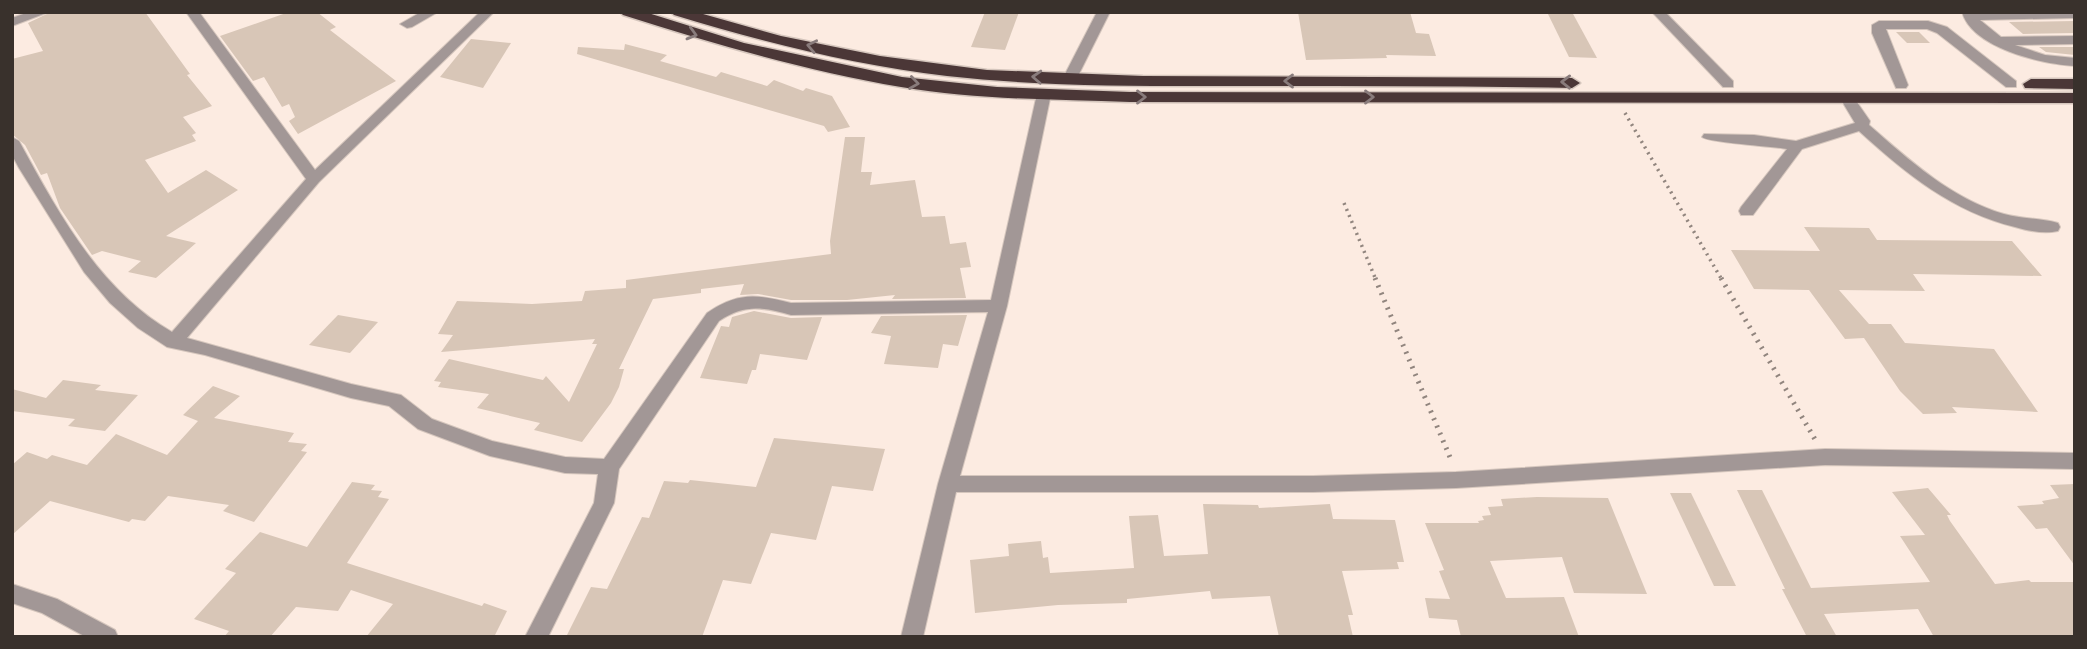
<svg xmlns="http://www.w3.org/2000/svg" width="2087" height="649" viewBox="0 0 2087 649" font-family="Helvetica,sans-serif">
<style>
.building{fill:#d8c6b7}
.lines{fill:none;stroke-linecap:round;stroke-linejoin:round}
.minor-casing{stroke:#d5c6bd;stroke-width:2}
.highway-casing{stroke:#d5c6bd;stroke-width:3}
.path-far1{stroke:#91857e;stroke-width:3.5;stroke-dasharray:2 4.5;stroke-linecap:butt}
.path{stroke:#91857e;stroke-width:5;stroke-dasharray:2 6;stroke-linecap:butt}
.minor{fill:#a29796;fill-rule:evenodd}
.highway{fill:#4b3737;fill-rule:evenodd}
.oneway{stroke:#897c7c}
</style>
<rect width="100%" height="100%" fill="#fcebe1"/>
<g class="building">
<polygon points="51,12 145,12 190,74 187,75 212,106 183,117 196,133 192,135 196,141 145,160 168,193 206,170 238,190 166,236 196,243 156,278 128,272 141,261 102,251 92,255 60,208 47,173 41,175 25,145 12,134 12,59 43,51 28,23"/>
<polygon points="289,12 317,12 336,27 330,30 396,81 298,134 289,121 295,117 289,104 282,107 264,77 253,81 220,36"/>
<polygon points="985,12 1019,12 1005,50 971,47"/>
<polygon points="1298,12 1410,12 1416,33 1429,34 1436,56 1386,55 1387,58 1306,60"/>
<polygon points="1547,12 1572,12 1597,58 1569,57"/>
<polygon points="2075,21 2075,33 2023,34 2009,22"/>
<polygon points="1896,32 1919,32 1930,43 1907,43"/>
<polygon points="471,39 511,43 483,88 440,77"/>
<polygon points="625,44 667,55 660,61 716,77 721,72 767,86 774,80 803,91 806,88 832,96 850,127 828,132 824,126 577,54 578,47 624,50"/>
<polygon points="2039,47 2075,47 2075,55 2046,52"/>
<polygon points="845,137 865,137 861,172 872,172 870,185 915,180 922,217 945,216 950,244 966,242 971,267 960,268 966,298 892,299 895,295 847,300 791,300 758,294 740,295 744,284 701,289 701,293 653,299 619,369 624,369 619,387 611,403 582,442 534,430 540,423 477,408 489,394 438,387 441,382 434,381 449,359 543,380 546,376 569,402 597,344 592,344 595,339 441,352 453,335 438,334 457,301 532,304 582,301 585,291 626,288 626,280 831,254 830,241"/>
<polygon points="1804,227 1869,228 1877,240 2012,241 2042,276 1913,274 1925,291 1839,290 1869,324 1891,324 1905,343 1994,349 2038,412 1952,407 1957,413 1923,414 1900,391 1864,338 1845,339 1809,290 1754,289 1731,250 1820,251"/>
<polygon points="754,311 791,318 822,317 807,360 760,354 756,370 752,370 747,384 700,378 721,326 729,327 732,317"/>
<polygon points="338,315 378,322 350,353 309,345"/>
<polygon points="967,315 958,346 943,344 938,368 884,364 891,336 871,333 881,316"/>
<polygon points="63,380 101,385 95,390 138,395 105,431 68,426 75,419 12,411 12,389 46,398"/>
<polygon points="213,386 240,396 214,418 294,433 288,442 307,444 301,451 307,452 254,522 223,511 229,505 168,496 145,521 132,519 129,522 50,501 12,535 12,465 27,452 47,459 52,455 87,465 116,434 167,455 198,421 183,415"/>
<polygon points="774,438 885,449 873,491 832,486 816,540 771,533 751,584 723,580 702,637 566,637 591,587 607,589 642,517 649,518 664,481 688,483 690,480 756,487"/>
<polygon points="352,482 375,485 371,490 382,491 378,497 389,499 347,563 482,606 484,603 507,611 494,637 366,637 393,604 351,590 338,611 296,607 270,637 224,637 229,631 194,619 236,573 225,569 260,532 307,547"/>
<polygon points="2075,484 2075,566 2047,528 2036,529 2017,506 2044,504 2042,501 2059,498 2050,485"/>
<polygon points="1928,488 1951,515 1947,515 1950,521 1995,584 2029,580 2031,582 2075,582 2075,637 1934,637 1918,609 1824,614 1837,637 1807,637 1782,589 1785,589 1737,490 1762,490 1811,588 1930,582 1900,536 1925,535 1892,492"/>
<polygon points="1670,493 1691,493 1736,586 1714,586"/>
<polygon points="1537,497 1608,498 1647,594 1574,593 1562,557 1490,561 1506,598 1564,597 1579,637 1461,637 1457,620 1429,618 1425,598 1450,599 1439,571 1444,570 1425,523 1479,523 1478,521 1484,520 1482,516 1491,515 1488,507 1503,506 1501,499"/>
<polygon points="1203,504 1258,505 1259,508 1330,504 1333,519 1395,520 1404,562 1397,562 1399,569 1342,571 1353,615 1348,615 1353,637 1279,637 1270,596 1212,599 1210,591 1127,599 1127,603 1058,605 975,613 970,560 1009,556 1008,544 1041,541 1043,558 1048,557 1050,573 1134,568 1129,516 1158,515 1164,556 1208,554"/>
</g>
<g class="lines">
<g class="minor-casing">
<g id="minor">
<polygon points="29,12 49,12 12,26 12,18"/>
<path d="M186,12H199L315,170L480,12H494L319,182L187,338L351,384L401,395L432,419L492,441L565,457L604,459L707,313C738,292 756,294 791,303L991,300L1037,94L1044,90L1051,94L1007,306L960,476H1313L1456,472L1825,449L2075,453V469L1825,465L1456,488L1313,492H956L923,637H901L938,484L988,312L791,315C762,307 745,304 719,321L619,469L614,503L548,637H525L594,503L598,474L565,473L490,456L418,429L389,406L351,398L205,355L167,347L138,328L110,303L84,272L19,168L12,155V137L19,141C58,212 99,290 172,332L306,179Z"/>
<polygon points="421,12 438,12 412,27 407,28 400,24"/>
<polygon points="1097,12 1110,12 1077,78 1075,81 1065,81 1063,78"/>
<polygon points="1652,12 1665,12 1733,81 1733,87 1723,87"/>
<path d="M1962,12H2075V18L1980,20L2001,37L2075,36V44L2015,45L2045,55L2075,58V66C2041,64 1972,48 1962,12Z"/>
<polygon points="1928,21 1947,27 2016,81 2016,87 2006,87 1937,33 1927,29 1886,29 1908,85 1906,88 1896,88 1872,33 1872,25 1879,21"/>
<path d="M1847,94L1852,95L1870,121L1869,125C1909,160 1952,199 2004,214C2022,219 2040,218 2058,223L2060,227L2058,231C2045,234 2028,231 2015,227C1953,212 1906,174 1859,131L1802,149L1753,215H1741L1739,211L1741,207L1787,149C1771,146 1709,143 1702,137L1704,134L1754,135L1796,141L1855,123L1840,98Z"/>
<polygon points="12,584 57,599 115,630 118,637 86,637 42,613 12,603"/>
</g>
</g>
<g class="highway-casing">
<g id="highway">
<path d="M620,12H645L744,43L902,77L997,87L1130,92L2075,93V103L1130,102C1054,99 976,100 901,87C806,71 714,44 623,15Z"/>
<path d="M671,12H696L781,36L880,56L987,70L1143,76L1572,78L1580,83L1572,88C1463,86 1353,86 1244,86C1145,86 1046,87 947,76C854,65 763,42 674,15Z"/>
<polygon points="2031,79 2075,79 2075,89 2025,88 2023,84"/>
</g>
</g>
<g class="path-far1">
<polyline points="1625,113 1722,280"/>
<polyline points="1344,203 1376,280"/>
</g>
<g class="path">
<polyline points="1375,278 1452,462"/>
<polyline points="1721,278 1816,441"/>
</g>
<use href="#minor" class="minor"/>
<use href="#highway" class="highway"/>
</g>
<defs><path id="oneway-chevron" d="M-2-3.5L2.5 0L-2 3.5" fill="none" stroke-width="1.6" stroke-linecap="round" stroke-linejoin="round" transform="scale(1.75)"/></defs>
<g class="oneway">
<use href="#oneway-chevron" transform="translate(692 34) rotate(16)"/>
<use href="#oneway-chevron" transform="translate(812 46) rotate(-168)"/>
<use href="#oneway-chevron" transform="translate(1037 77) rotate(-177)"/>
<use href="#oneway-chevron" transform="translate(1289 81) rotate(180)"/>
<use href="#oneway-chevron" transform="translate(1566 82) rotate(-179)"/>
<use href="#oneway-chevron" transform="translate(914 83) rotate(8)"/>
<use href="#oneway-chevron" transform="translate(1141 97)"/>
<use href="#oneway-chevron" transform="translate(1369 97)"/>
</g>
<rect width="2087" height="649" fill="none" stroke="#39312c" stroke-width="28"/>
</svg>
